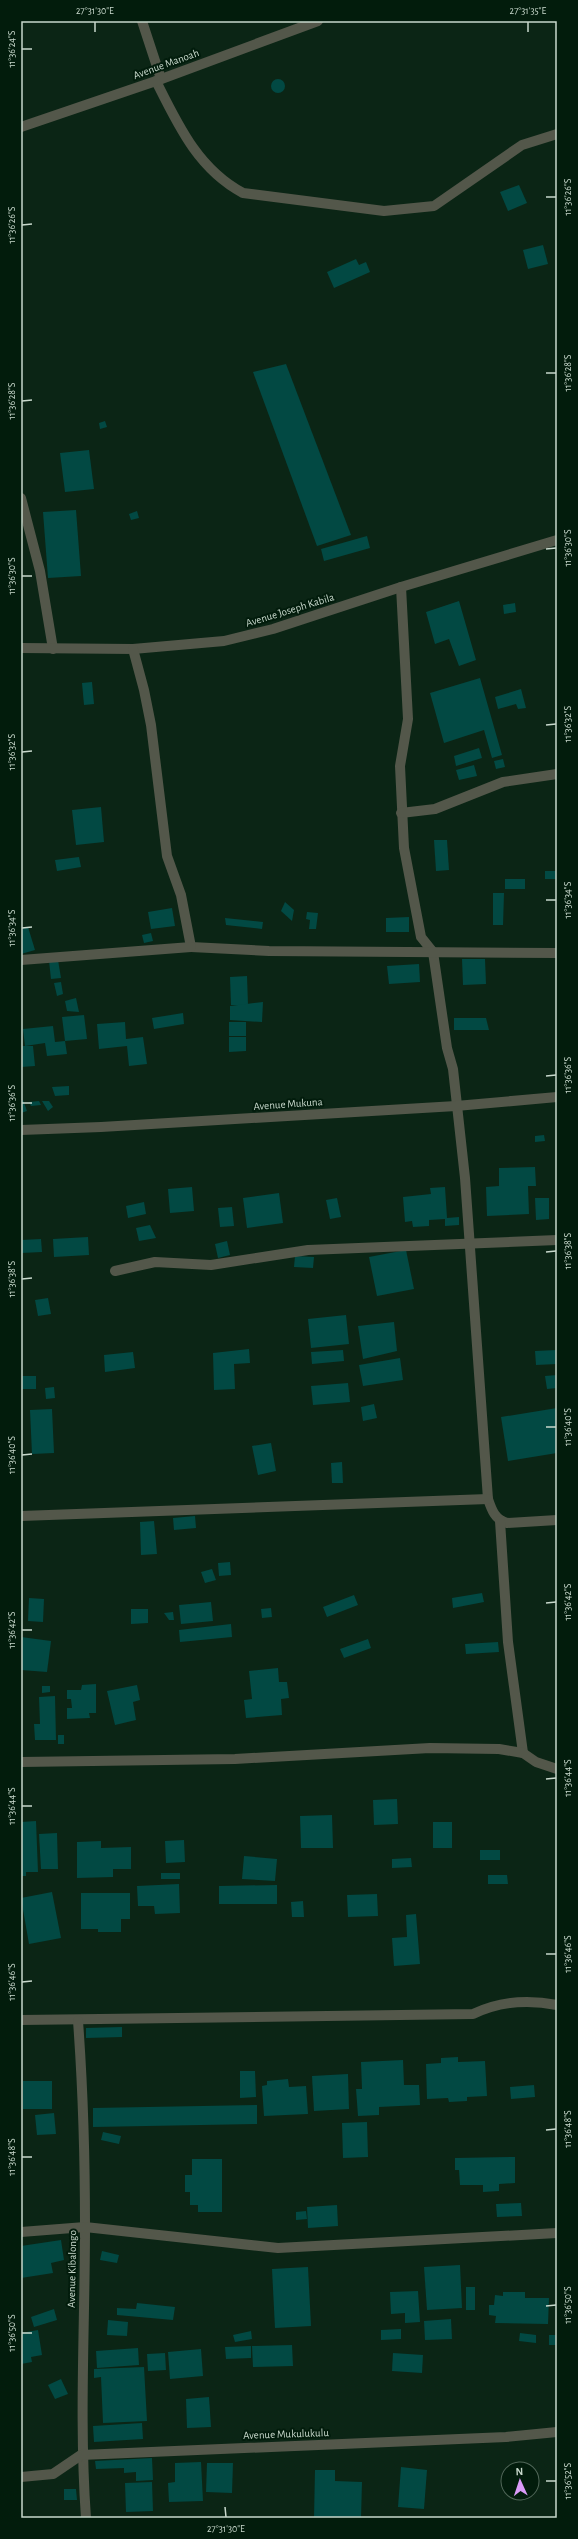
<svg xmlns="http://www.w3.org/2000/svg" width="578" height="2539" viewBox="0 0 578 2539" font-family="'Alegreya Sans',sans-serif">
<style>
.building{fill:#024943}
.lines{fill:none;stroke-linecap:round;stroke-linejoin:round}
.minor{stroke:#53574a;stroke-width:10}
.ticks{fill:none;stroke:#c8d8cc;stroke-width:1.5}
.labels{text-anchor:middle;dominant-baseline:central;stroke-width:4;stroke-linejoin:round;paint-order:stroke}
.street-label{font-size:11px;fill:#c8d8cc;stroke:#021c0c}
.neatline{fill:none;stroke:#c8d8cc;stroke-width:1.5}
.ticks-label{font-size:10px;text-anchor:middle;fill:#c8d8cc}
</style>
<rect width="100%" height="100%" fill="#0b2515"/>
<g class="building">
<circle cx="278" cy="86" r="7"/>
<polygon points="519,185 527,203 508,211 500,192"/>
<polygon points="543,245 548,264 528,269 523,250"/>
<polygon points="356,259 359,265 366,262 370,272 334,288 327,272"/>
<polygon points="286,364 351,535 317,546 253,372"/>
<polygon points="105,421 107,427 100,429 99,423"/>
<polygon points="89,450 94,489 65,492 60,453"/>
<polygon points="76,510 81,576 48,578 43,512"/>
<polygon points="137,511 139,518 131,520 129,514"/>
<polygon points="367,536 370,548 324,561 321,549"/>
<polygon points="459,601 476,660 459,666 449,639 435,644 426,612"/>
<polygon points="515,603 516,612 504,614 503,605"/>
<polygon points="480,678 502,755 492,758 484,730 444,743 430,693"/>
<polygon points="92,682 94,704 84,705 82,683"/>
<polygon points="521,689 526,708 518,709 516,704 498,709 495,697"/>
<polygon points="479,748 482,758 456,766 454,756"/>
<polygon points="503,759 505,767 496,769 494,761"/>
<polygon points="474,765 477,776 459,780 456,770"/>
<polygon points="101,807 104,842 76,845 72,810"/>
<polygon points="434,840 447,840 449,870 436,871"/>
<polygon points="79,857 81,867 57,871 55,860"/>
<rect x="545" y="871" width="12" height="8"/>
<rect x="505" y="879" width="20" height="10"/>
<polygon points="493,893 504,893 503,925 493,925"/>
<polygon points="285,902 294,910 292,921 281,911"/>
<polygon points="172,908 175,926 151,929 148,912"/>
<polygon points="307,912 318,913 316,929 309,929 310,920 306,919"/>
<polygon points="409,917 409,932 386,932 386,918"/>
<polygon points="225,918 263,922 262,929 226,925"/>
<polygon points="28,927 35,950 21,954 21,929"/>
<polygon points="151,933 153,941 144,943 142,935"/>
<polygon points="462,959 485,959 486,984 463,985"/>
<polygon points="58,960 61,978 51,979 49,961"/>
<polygon points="419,964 420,982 389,984 387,966"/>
<polygon points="247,976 248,1005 231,1005 230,977"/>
<polygon points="61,982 63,994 57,996 54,983"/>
<polygon points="76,998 79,1012 67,1011 65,1001"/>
<polygon points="263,1002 262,1022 230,1020 230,1006"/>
<polygon points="183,1013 184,1024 154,1029 152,1018"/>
<polygon points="84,1015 87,1039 65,1041 62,1017"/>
<polygon points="454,1018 486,1018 489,1030 454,1030"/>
<polygon points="125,1022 126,1039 143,1037 147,1064 129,1066 127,1046 99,1049 97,1024"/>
<rect x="229" y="1022" width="17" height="14"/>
<polygon points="53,1026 55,1042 65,1041 67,1054 47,1056 45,1043 25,1046 33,1046 35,1066 21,1067 21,1046 25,1046 23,1029"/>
<polygon points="229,1037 246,1037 246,1051 229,1052"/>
<polygon points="69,1086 69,1095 55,1096 52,1087"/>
<polygon points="23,1100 27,1111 21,1113 21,1101"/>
<polygon points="39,1101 41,1105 31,1106 29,1102"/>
<polygon points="42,1101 49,1101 53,1107 48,1111"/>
<polygon points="544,1135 545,1141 535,1142 535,1136"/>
<polygon points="535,1167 536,1186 528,1186 529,1214 487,1216 486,1187 499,1186 499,1168"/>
<polygon points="192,1187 194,1211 170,1213 168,1189"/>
<polygon points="445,1187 447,1218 459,1217 459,1225 445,1226 445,1219 429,1220 429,1226 413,1227 412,1221 405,1222 403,1197 431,1194 430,1188"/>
<polygon points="279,1193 283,1223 247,1228 243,1198"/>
<polygon points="337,1198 341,1217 330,1219 326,1200"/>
<polygon points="535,1198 549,1198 549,1219 536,1220"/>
<polygon points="144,1202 146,1214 128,1218 126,1206"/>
<polygon points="232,1207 234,1226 220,1227 218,1208"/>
<polygon points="150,1225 156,1238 139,1241 136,1228"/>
<polygon points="88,1237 89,1255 54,1257 53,1239"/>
<polygon points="41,1239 42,1252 21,1253 21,1240"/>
<polygon points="227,1241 230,1255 218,1258 215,1244"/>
<polygon points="406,1250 414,1289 377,1296 369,1257"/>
<polygon points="295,1256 314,1257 313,1268 294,1267"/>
<polygon points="48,1298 51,1314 38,1316 35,1300"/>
<polygon points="346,1315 349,1344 311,1348 308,1319"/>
<polygon points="394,1322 397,1351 363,1359 358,1326"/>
<polygon points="249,1349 250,1363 234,1364 235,1389 214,1390 213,1353"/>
<polygon points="343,1350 344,1361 312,1364 311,1352"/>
<polygon points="557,1350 557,1364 536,1365 535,1351"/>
<polygon points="133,1352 135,1368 105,1372 104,1355"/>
<polygon points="400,1358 403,1380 363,1386 359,1365"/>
<polygon points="557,1375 557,1388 547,1389 545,1376"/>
<rect x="21" y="1376" width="15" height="13"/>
<polygon points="348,1383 350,1402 313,1405 311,1386"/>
<polygon points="54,1387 55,1398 46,1399 45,1388"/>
<polygon points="374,1404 377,1418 363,1421 361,1407"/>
<polygon points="557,1408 557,1453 508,1461 501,1417"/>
<polygon points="52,1409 54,1453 32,1454 30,1410"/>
<polygon points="271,1443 276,1471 258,1475 252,1446"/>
<polygon points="342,1462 343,1483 332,1483 331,1463"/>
<polygon points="195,1516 196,1528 174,1530 173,1518"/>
<polygon points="154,1521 157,1554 141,1555 140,1522"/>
<polygon points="230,1562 231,1575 219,1576 218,1563"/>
<polygon points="212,1569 216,1580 205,1583 201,1572"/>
<polygon points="482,1593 484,1602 453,1608 452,1598"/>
<polygon points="354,1595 358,1605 327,1617 323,1607"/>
<polygon points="29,1598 44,1599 43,1622 28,1621"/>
<polygon points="211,1602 213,1621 181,1624 179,1605"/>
<polygon points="271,1608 272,1617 262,1618 261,1609"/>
<polygon points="131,1609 148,1609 148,1623 131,1624"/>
<polygon points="173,1612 174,1620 169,1620 164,1613"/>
<polygon points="231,1624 232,1637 180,1642 179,1630"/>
<polygon points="21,1637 51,1641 47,1672 21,1670"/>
<polygon points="368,1639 371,1648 344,1658 340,1649"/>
<polygon points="498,1642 499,1652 466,1654 465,1644"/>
<polygon points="278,1668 279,1682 287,1682 289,1698 281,1699 282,1715 246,1718 244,1700 252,1699 249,1671"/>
<polygon points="96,1684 96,1713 89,1713 90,1718 67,1719 67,1708 72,1708 71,1699 67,1699 67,1690 81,1690 82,1685"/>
<polygon points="137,1685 140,1700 133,1702 136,1720 115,1725 107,1691"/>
<polygon points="42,1686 50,1686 50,1692 42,1693"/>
<polygon points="55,1696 56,1740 35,1740 34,1724 40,1724 39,1697"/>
<rect x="58" y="1735" width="6" height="9"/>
<polygon points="397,1799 398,1824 374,1825 373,1800"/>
<polygon points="332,1815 333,1848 301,1848 300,1816"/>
<polygon points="36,1821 38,1872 26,1872 26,1876 21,1876 21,1822"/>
<rect x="433" y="1822" width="19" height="26"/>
<polygon points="57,1833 58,1869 41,1869 39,1834"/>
<polygon points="184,1840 185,1862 166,1863 165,1841"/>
<polygon points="101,1841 101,1848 131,1847 131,1869 113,1869 113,1877 77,1878 77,1842"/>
<rect x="480" y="1850" width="20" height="10"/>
<polygon points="244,1856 277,1859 275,1881 242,1879"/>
<polygon points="411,1858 412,1867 392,1868 392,1859"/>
<rect x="161" y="1873" width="19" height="6"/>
<polygon points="488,1875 507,1875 508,1884 488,1884"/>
<polygon points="179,1884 180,1913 155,1914 154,1906 138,1906 137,1886"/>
<polygon points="277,1885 277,1904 219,1904 219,1886"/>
<polygon points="52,1892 61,1938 29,1944 21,1898"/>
<polygon points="81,1893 130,1893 130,1919 121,1919 121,1932 98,1932 98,1929 81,1929"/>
<polygon points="377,1894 378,1916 348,1917 347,1895"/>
<polygon points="303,1901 304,1917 292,1917 291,1902"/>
<polygon points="416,1914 420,1964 394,1966 392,1938 407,1937 406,1915"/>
<polygon points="122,2027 122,2037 86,2038 86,2028"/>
<polygon points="458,2057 458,2062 485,2061 487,2096 467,2097 467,2101 449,2102 448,2098 427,2099 426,2064 441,2063 441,2058"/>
<polygon points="403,2060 404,2085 419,2085 420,2105 379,2107 379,2115 358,2116 356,2089 362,2089 361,2062"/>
<polygon points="240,2071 255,2071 256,2097 240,2098"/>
<polygon points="348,2074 349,2109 314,2111 312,2076"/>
<polygon points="288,2079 289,2087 306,2086 308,2114 264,2116 262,2086 267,2085 267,2081"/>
<rect x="23" y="2081" width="29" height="28"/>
<polygon points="534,2085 535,2097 511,2099 510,2087"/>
<polygon points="257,2105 257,2124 93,2127 93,2108"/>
<polygon points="54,2113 56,2134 37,2135 35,2115"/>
<polygon points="367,2122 368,2157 343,2158 342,2123"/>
<polygon points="103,2132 121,2136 119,2144 101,2140"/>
<polygon points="515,2157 515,2183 499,2184 499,2191 483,2192 483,2185 460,2185 459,2170 455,2170 455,2158"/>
<polygon points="192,2159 222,2159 222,2212 198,2212 198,2205 190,2205 190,2192 185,2192 185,2175 192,2175"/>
<polygon points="521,2203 522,2216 497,2217 496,2204"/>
<polygon points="337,2205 338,2226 308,2228 307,2207"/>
<polygon points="306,2211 307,2219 296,2220 296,2212"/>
<polygon points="61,2240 64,2260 51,2263 53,2273 21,2278 21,2246"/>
<polygon points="102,2251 119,2255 117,2263 100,2260"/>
<polygon points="460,2265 462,2308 427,2310 424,2267"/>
<polygon points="308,2267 311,2326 275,2328 272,2269"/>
<rect x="466" y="2287" width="9" height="23"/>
<polygon points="418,2291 420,2322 405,2323 405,2313 391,2314 390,2292"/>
<polygon points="503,2292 525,2292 525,2298 549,2298 548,2324 495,2323 496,2316 489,2315 489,2305 494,2305 495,2295 503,2296"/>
<polygon points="137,2303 175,2307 173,2320 117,2315 117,2308 136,2309"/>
<polygon points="54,2309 57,2320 34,2327 31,2317"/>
<polygon points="451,2319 452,2339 425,2340 424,2321"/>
<polygon points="108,2320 128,2322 127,2336 107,2335"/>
<polygon points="401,2329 401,2339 381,2340 381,2330"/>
<polygon points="38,2330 42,2355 31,2357 32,2362 21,2364 21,2333"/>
<polygon points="251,2331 252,2339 235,2342 233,2335"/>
<polygon points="520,2333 536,2335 536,2343 519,2341"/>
<rect x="549" y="2335" width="8" height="10"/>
<polygon points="292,2345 293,2366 253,2367 252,2346"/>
<polygon points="251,2346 251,2358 226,2359 225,2347"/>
<polygon points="138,2348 139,2365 97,2368 96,2351"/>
<polygon points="201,2349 203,2376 170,2379 168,2352"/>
<polygon points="165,2353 166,2370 148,2371 147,2354"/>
<polygon points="393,2353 423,2355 422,2373 392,2371"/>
<polygon points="144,2367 147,2421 103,2423 101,2377 94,2378 94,2369"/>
<polygon points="61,2379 68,2394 55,2399 48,2385"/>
<polygon points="209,2397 211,2427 187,2428 186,2399"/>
<polygon points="142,2423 143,2439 94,2442 93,2426"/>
<polygon points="152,2458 153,2480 136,2481 136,2472 124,2473 124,2468 96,2469 95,2461"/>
<polygon points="201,2462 203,2501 169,2502 168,2483 175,2482 175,2463"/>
<polygon points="207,2463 233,2463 232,2493 206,2492"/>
<polygon points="401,2467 427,2470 424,2509 398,2507"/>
<polygon points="315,2470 335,2470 335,2481 362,2482 361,2518 314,2518"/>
<polygon points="152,2482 153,2511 126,2512 125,2483"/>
<polygon points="64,2489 76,2489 77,2500 64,2500"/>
</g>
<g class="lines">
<g class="minor">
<polyline points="142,21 161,79"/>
<path d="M156,81C178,125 198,169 243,193L384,211L434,206L522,145L557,134"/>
<polyline points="21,127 156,81 318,21"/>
<polyline points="21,498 40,571 53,649"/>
<path d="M401,587L408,719L400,766L404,848L421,937L433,952L447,1048L453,1069L465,1178L488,1499C492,1511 495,1519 507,1523L557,1520"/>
<polyline points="21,648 133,649 224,641 273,629 401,587 557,540"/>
<polyline points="133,649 144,690 151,725 167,856 181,895 191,947 269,951 557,953"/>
<polyline points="401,813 435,809 503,782 557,774"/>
<polyline points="21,960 191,947"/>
<polyline points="21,1130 101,1127 456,1106 557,1097"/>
<polyline points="115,1271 155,1262 211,1265 308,1250 557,1240"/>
<polyline points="21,1516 488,1499"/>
<polyline points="500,1521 508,1642 523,1753"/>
<polyline points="21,1762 235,1759 430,1748 499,1749 523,1753 536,1762 557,1769"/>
<path d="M21,2020L473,2014C500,2001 527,1999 557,2005"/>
<path d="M78,2021C83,2089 85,2158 85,2227C85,2324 79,2421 86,2518"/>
<polyline points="21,2232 85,2227 278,2248 557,2233"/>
<polyline points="21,2477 53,2474 81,2455 506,2437 557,2432"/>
</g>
</g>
<path class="ticks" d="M95,22V32M528,22V32M22,49H32M546,197H556M22,225L32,224M546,373H556M22,401L32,400M546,549L556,548M22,576H32M546,725L556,724M22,752L32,751M546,900H556M22,928L32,927M546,1076L556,1075M22,1103H32M546,1252L556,1251M22,1279L32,1278M546,1427H556M22,1455L32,1454M546,1603L556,1602M22,1630H32M546,1779L556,1778M22,1806H32M546,1954H556M22,1982L32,1981M546,2130L556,2129M22,2157H32M546,2306L556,2305M22,2333H32M546,2481H556M225,2507L226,2517"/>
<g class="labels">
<g class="street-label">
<text transform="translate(166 64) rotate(-20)">Avenue Manoah</text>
<text transform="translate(290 610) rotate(-17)">Avenue Joseph Kabila</text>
<text transform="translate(288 1104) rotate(-4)">Avenue Mukuna</text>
<text transform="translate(72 2269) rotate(-89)">Avenue Kibalongo</text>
<text transform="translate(286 2434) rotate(-2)">Avenue Mukulukulu</text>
</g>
</g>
<rect width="578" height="2539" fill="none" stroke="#021c0c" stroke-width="44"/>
<g transform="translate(520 2481) rotate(357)"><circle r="19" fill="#021c0c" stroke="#516759"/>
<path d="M0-3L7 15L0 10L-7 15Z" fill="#d99af7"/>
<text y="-6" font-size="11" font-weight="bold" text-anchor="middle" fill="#c8d8cc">N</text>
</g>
<rect x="22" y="22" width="534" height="2495" class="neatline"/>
<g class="ticks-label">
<text x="95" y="14">27°31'30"E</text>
<text x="528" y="14">27°31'35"E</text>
<text transform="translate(11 49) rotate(-90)" y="4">11°36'24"S</text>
<text transform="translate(567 197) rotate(-90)" y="4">11°36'26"S</text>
<text transform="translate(11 225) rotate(-90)" y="4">11°36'26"S</text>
<text transform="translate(567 373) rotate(-90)" y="4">11°36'28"S</text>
<text transform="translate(11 401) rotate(-90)" y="4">11°36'28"S</text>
<text transform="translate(567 548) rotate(-90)" y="4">11°36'30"S</text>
<text transform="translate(11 576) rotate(-90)" y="4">11°36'30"S</text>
<text transform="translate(567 724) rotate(-90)" y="4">11°36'32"S</text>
<text transform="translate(11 752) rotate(-90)" y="4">11°36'32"S</text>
<text transform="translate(567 900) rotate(-90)" y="4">11°36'34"S</text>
<text transform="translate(11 928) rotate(-90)" y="4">11°36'34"S</text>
<text transform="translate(567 1075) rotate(-90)" y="4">11°36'36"S</text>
<text transform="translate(11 1103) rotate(-90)" y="4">11°36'36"S</text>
<text transform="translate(567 1251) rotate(-90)" y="4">11°36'38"S</text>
<text transform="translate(11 1279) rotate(-90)" y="4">11°36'38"S</text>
<text transform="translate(567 1427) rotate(-90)" y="4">11°36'40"S</text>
<text transform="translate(11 1455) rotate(-90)" y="4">11°36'40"S</text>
<text transform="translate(567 1602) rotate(-90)" y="4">11°36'42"S</text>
<text transform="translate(11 1630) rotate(-90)" y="4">11°36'42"S</text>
<text transform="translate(567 1778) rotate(-90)" y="4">11°36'44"S</text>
<text transform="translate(11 1806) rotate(-90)" y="4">11°36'44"S</text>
<text transform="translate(567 1954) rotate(-90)" y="4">11°36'46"S</text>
<text transform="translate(11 1982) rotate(-90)" y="4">11°36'46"S</text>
<text transform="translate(567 2129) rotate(-90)" y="4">11°36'48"S</text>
<text transform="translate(11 2157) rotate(-90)" y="4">11°36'48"S</text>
<text transform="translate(567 2305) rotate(-90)" y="4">11°36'50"S</text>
<text transform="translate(11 2333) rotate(-90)" y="4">11°36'50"S</text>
<text transform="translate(567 2481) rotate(-90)" y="4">11°36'52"S</text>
<text x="226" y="2532">27°31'30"E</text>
</g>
</svg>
